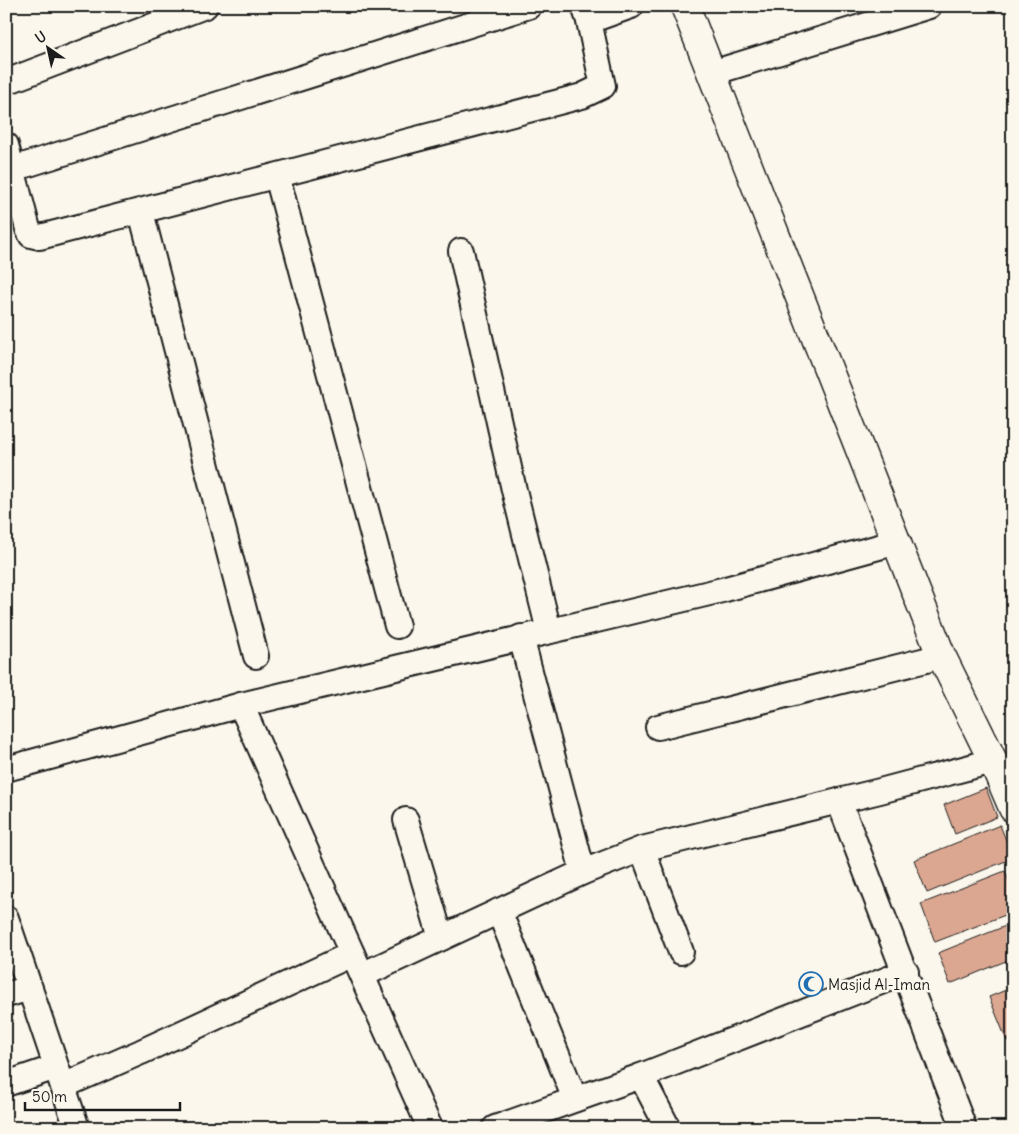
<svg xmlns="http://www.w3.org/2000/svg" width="1019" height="1134" viewBox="0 0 1019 1134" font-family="Delius,sans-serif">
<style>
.building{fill:#dca791;stroke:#1c1c1c}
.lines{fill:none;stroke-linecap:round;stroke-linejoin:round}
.street-casing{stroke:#1c1c1c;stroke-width:28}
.secondary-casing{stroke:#1c1c1c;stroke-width:31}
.street{stroke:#fbf7ec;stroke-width:24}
.secondary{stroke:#fbf7ec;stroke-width:28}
.labels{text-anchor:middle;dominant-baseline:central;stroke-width:5;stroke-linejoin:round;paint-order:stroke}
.poi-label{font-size:15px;fill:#1c1c1c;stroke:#fbf7ec;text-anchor:start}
</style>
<rect width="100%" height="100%" fill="#fbf7ec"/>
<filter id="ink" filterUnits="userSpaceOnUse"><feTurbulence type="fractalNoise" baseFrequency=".02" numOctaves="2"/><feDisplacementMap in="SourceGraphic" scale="10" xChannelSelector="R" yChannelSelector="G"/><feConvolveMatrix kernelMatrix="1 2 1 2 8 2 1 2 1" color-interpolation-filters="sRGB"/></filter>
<g filter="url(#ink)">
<g class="building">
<polygon points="986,788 997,817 955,834 944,805"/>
<polygon points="1000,825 1013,858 927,893 914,860"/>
<polygon points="1005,871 1013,891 1013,912 935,942 921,904"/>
<polygon points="1013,923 1013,958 950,984 938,953"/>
<polygon points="1013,987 1013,1038 1007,1041 989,997"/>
</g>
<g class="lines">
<g class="street-casing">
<g id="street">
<polyline points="589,21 631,6"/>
<polyline points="712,73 929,6"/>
<polyline points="6,82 205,6"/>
<polyline points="6,145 28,229 31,235 40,237 582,96 603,86 589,21 584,6"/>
<polyline points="13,169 529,6"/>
<polyline points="277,176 397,626"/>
<polyline points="141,212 256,656"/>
<polyline points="461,251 514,490 549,631"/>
<polyline points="521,637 583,872"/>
<polyline points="241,705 430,1128"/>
<polyline points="658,727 926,660 941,655"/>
<polyline points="6,769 241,705 722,590 897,542"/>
<polyline points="839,801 964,1128"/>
<polyline points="406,820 441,938"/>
<polyline points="642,849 681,952"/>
<polyline points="499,911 575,1099"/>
<polyline points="6,918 77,1128"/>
<polyline points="362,975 583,872 642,849 880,791 993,761"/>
<polyline points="6,995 30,988"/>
<polyline points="641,1076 668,1128"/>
<polyline points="6,1084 56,1067"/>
<polyline points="63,1086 141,1052 352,954"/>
<polyline points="495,1128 641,1076 906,972"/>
</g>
</g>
<g class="secondary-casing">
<polyline id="secondary" points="685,6 941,655 993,761 1013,808"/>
</g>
<use href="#street" class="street"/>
<use href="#secondary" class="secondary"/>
</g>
</g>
<defs>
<g id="mosque-ring" transform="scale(1.25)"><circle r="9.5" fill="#fbf7ec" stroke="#1f6fb2" stroke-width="1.5"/><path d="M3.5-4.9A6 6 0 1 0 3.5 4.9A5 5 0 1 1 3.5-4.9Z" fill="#1f6fb2"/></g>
</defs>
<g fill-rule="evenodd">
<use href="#mosque-ring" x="811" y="984"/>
</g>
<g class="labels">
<g class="poi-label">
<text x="828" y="984">Masjid Al-Iman</text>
</g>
</g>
<rect width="1019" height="1134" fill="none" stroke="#fbf7ec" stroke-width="25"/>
<rect x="12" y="12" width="994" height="1109" fill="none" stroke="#1c1c1c" stroke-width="2" filter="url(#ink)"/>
<g transform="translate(48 48) rotate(326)" stroke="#fbf7ec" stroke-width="4" paint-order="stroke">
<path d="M0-4L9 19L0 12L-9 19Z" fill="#1c1c1c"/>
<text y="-8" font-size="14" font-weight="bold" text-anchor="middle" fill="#1c1c1c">U</text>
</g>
<path d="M25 1102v8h155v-8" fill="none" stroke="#1c1c1c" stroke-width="2.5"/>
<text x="32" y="1102" font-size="15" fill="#1c1c1c" stroke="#fbf7ec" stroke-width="4" paint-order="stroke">50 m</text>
</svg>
